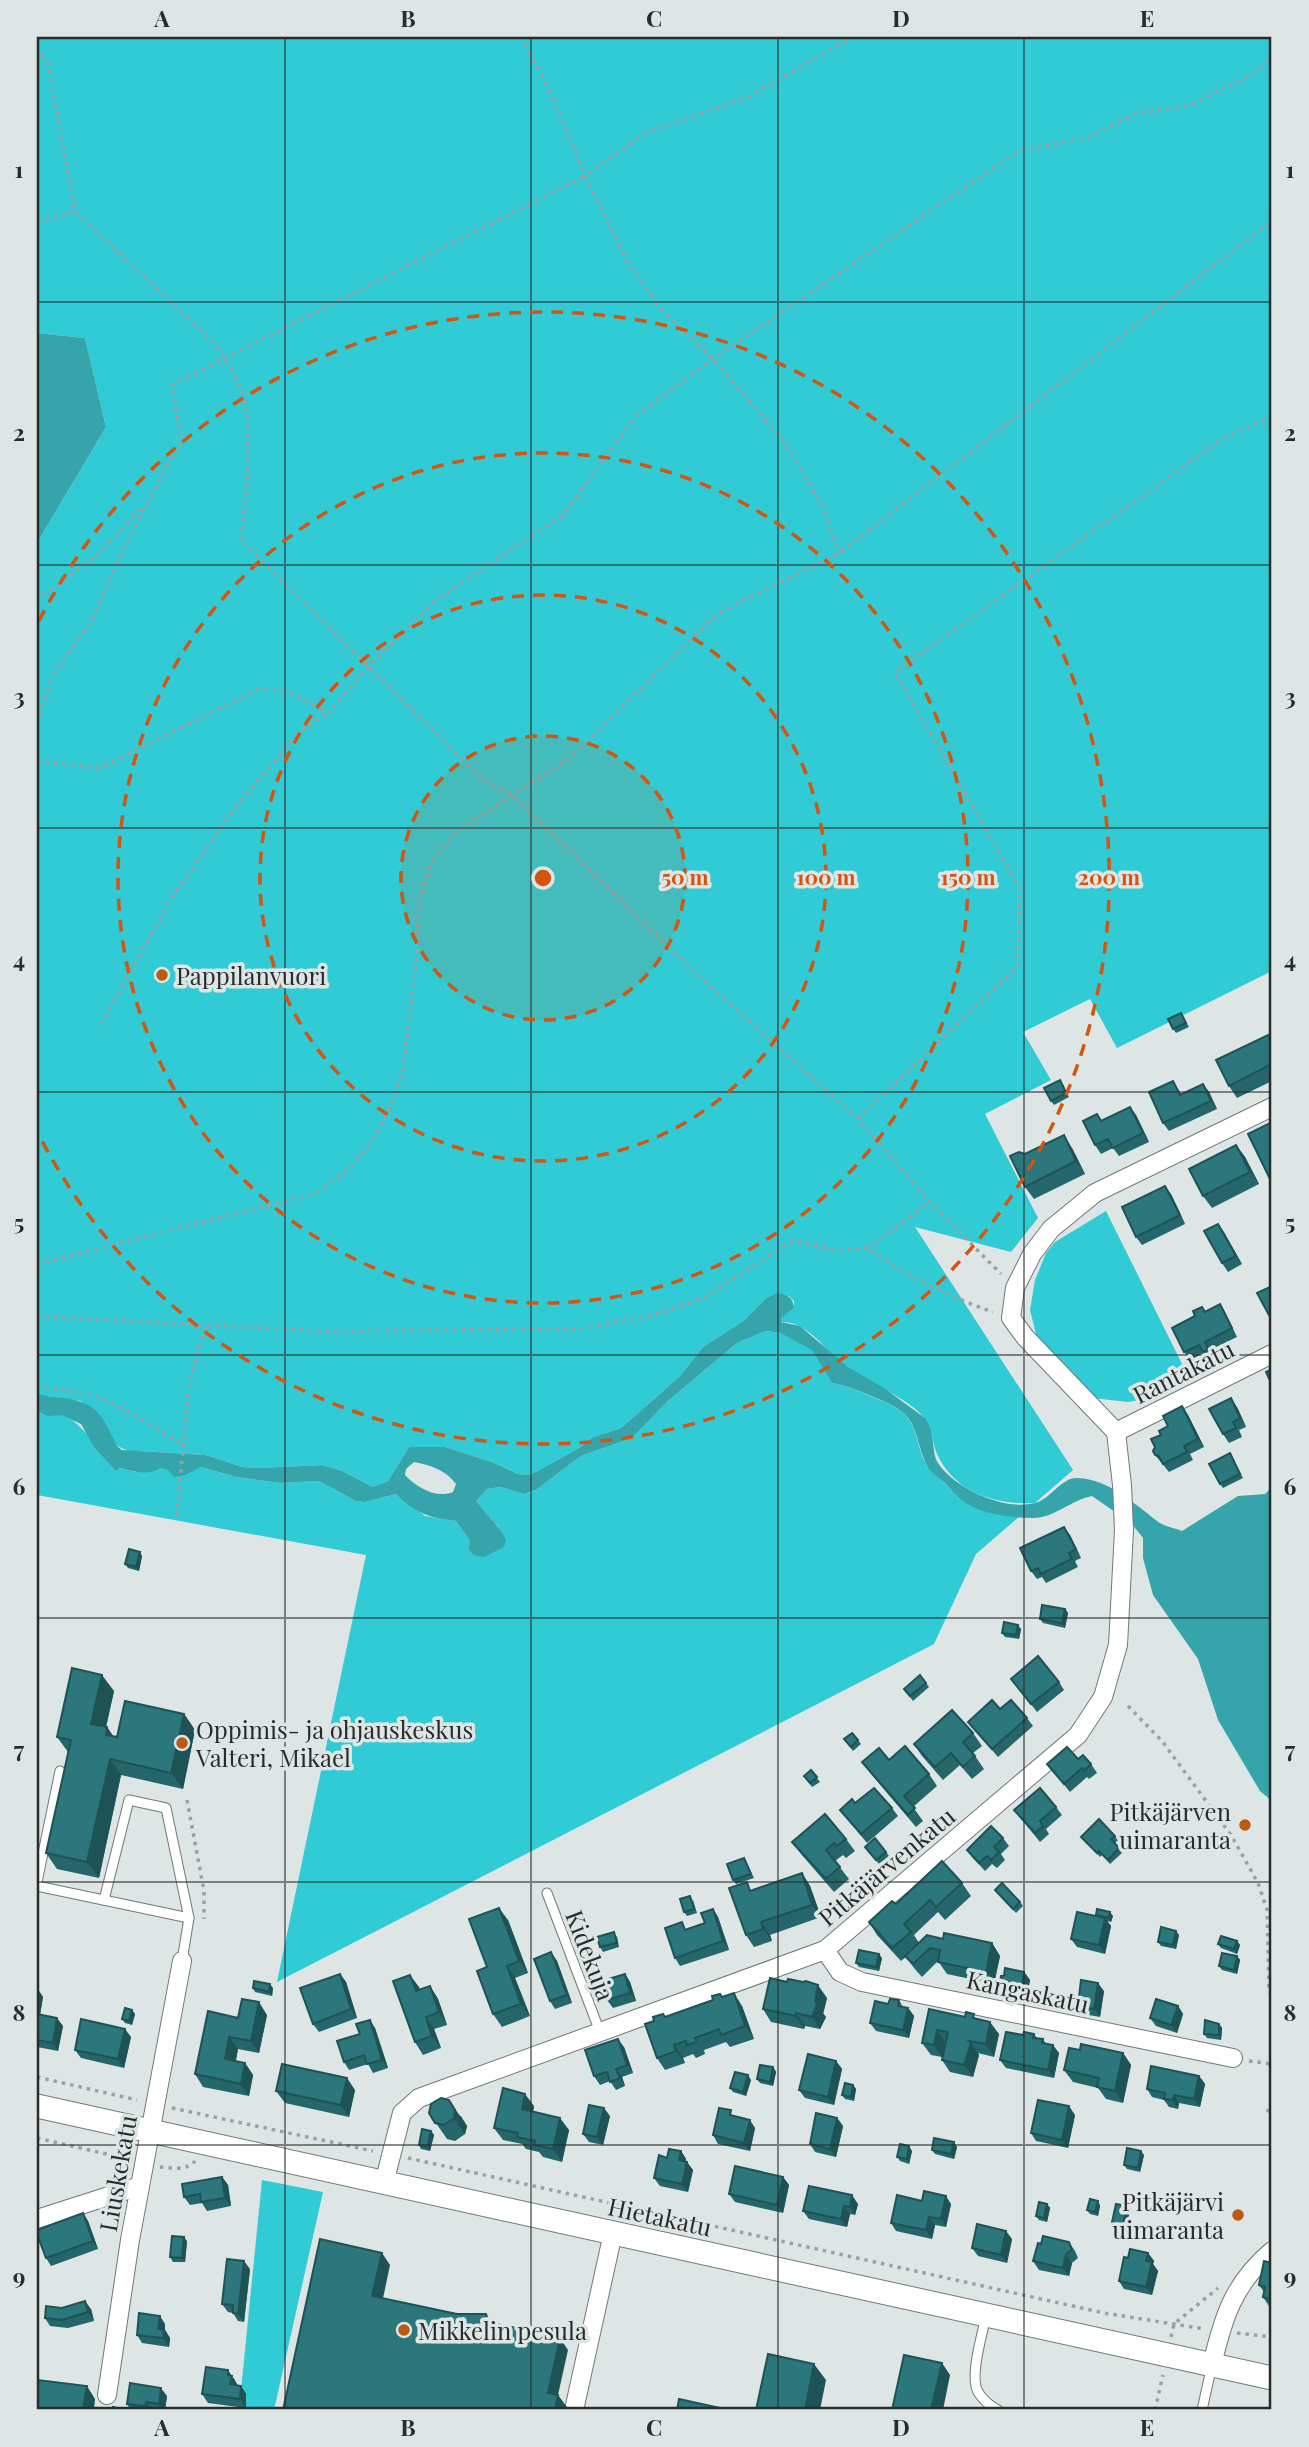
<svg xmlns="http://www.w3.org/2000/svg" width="1309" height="2447" viewBox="0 0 1309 2447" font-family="'Playfair Display',serif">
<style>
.forest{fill:#30cbd4}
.water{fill:#36a5ab;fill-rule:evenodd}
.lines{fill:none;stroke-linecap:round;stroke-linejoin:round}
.lane-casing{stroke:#707878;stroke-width:11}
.street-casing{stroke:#707878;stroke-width:20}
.secondary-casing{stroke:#707878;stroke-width:25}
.path{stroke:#9ba1a1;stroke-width:3.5;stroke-dasharray:3.5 5;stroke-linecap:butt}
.lane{stroke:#fff;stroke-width:9}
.street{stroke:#fff;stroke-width:18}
.secondary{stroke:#fff;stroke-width:23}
.wall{fill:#25666a}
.shaded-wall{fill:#1e5356}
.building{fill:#2b777b;stroke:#1e5356;stroke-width:2}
.grid{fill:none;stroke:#292c2c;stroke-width:2;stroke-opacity:0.55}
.ring{fill:none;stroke:#d5540f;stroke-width:3.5;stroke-dasharray:12 9}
.poi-dot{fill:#ba5b14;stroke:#dde5e5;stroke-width:2.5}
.labels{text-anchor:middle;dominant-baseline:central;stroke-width:7;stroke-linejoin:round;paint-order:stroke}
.poi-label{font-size:24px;fill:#292c2c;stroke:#dde5e5;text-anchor:start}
.street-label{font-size:24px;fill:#292c2c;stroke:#dde5e5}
.centre{fill:#d5540f;stroke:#dde5e5;stroke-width:3.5}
.ring-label{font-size:21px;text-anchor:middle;font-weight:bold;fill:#d5540f;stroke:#dde5e5;stroke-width:7;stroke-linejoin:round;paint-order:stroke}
.neatline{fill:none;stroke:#292c2c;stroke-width:2.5}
.grid-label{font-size:23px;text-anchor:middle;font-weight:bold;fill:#292c2c}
</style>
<rect width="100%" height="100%" fill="#dde5e5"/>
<g class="forest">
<path d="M37,37H1272V971L1117,1048L1090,999L1023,1032L1051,1080L985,1114L1038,1218L1011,1252L915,1227L1073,1470L1035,1503C995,1505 955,1493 937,1454C932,1442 933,1429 925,1419C913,1401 868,1382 850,1369C838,1361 828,1350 818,1340C807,1330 796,1321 781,1322L780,1318L794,1308V1301L789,1296L765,1299L743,1321L703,1347L679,1377L621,1428L591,1438L581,1447L530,1475L518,1474L492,1462L445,1447H409L388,1481L373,1487L342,1471L323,1465L259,1468L242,1467L206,1455L140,1451L131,1452L117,1446L81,1401L44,1396L37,1393V543L106,427L85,338L37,333Z"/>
<polygon points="1106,1211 1190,1380 1155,1397 1128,1402 1093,1398 1039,1346 1030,1310 1035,1280 1046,1253 1055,1242"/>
<path d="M766,1331L780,1333L812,1349L832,1383C844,1384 896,1405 905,1414C915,1425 918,1445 923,1458C929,1472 938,1476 948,1486C953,1490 957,1497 963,1501C978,1511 1002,1515 1020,1516L976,1554L934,1644L277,1982L366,1555L37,1495V1411C51,1417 53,1412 63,1415C80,1420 104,1456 116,1471L121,1468L135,1472L160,1468L188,1471L201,1467L236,1477L280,1483L319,1481L356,1501L365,1502L396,1494L425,1516L456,1521L470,1541L468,1549L473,1555L502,1532L476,1501L487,1489L500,1487L526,1494L536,1490L581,1456L632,1438L668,1401L737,1343Z"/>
<polygon points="262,2180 323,2192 274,2410 239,2410"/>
</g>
<g class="water">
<polygon points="37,333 85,338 106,427 37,543"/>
<path d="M778,1293C788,1295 793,1297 794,1308L781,1318V1322L800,1326L848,1367L884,1388L925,1418C936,1432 931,1452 938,1463C955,1489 1008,1513 1038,1502C1053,1496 1062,1477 1078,1478C1108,1479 1135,1504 1157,1521C1163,1526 1174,1528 1182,1531L1238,1496L1265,1494L1272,1487V1801L1260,1791L1218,1720L1198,1659L1153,1595L1143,1558V1538L1131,1523L1092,1496C1071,1500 1053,1519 1032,1518C1011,1518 982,1514 964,1502C957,1497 951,1489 945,1483C935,1475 928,1471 924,1459C918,1445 916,1425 905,1414C897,1405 845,1384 832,1383L812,1350L780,1333L766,1331L737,1343L668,1401L632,1438L581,1456L536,1490L525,1494L500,1487L487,1489L476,1501L502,1532L506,1541L504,1547L484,1557L473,1555L468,1549L470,1541L456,1521C427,1517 417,1514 396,1494L365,1502L356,1501L319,1481L280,1483L236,1477L201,1467L185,1475L174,1477L168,1470L160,1468C148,1476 135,1472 121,1468L116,1471L94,1447L81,1424L62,1415L48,1416L37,1411V1393C46,1397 54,1397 64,1398C99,1403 102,1416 117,1446L122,1450L206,1455L242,1467L259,1468L323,1465L342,1471L373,1487L388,1481L409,1447H445L492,1462L518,1474L530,1475L581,1447L591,1438L621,1428L679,1377L703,1347L743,1321L765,1299ZM414,1462C430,1465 446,1470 456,1484L453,1492C436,1499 416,1487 405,1475L406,1469Z"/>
</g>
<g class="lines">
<g class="lane-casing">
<g id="lane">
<polyline points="37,1882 60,1771"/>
<polyline points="37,1886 189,1918"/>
<polyline points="547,1893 600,2032"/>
<polyline points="104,1900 129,1800 166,1808 189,1918 182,1961"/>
<path d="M986,2315C983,2333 969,2376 978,2392C983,2400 990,2406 998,2410"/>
<polyline points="1202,2410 1212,2365"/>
</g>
</g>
<g class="street-casing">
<g id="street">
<polyline points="1116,1432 1025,1337 1011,1318 1015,1288 1032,1254 1051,1229 1095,1193 1272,1107"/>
<polyline points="1116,1432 1272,1354"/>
<polyline points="825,1950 840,1972 862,1982 1233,2058"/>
<polyline points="384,2183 402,2113 419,2098 825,1950 1078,1735 1103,1697 1118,1645 1124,1530 1122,1485 1116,1432"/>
<polyline points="37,2219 140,2186"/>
<path d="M1212,2365C1223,2318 1233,2284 1272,2251"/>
<polyline points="107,2395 130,2240 182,1961"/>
<polyline points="574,2410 613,2233"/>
</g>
</g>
<g class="secondary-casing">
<polyline id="secondary" points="37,2106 1272,2378"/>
</g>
<g class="path">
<polyline points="521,37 550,91 585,176 629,265 662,310 713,359 784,441 822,506 839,553"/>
<path d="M37,48L48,64L75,211L215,344C225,359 242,385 245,403C253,448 245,495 241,540L484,781L512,795L701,978L858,1119L930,1202L1001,1274"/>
<polyline points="37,222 75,211"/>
<polyline points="37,602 44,594 96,556 143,506"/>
<polyline points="37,723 51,678 92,620 122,552 181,440 172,385 585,176 647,132 748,97 853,37"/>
<polyline points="37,761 100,768 261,688 291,693 328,713 367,668 437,599 562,516 637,415 713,359 1019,151 1088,137 1137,113 1188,106 1249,76 1272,59"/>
<polyline points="101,1024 173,896 238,804 300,732 328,713"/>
<polyline points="858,1119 1018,966 1020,888 895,672 1225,437 1272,417"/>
<polyline points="868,1248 930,1202"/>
<polyline points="37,1264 317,1193 348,1169 370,1144 388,1113 403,1070 417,953 419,899 433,860 456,832 570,758 717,614 839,553 1272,221"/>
<path d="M37,1316L317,1331L580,1329L661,1313L707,1296L794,1240L837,1251L868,1248C905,1276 950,1297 993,1312"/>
<path d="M37,1384C54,1392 73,1389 91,1395C124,1406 154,1428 184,1445"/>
<polyline points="177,1515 189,1384 206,1324"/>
<polyline points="1128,1706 1162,1741 1231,1835 1258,1883 1267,1910 1269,1987 1272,2003"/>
<polyline points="187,1800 204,1891 204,1919"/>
<polyline points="1249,2061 1272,2064"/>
<polyline points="37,2077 137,2100"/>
<polyline points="172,2108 373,2151"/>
<polyline points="1267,2112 1272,2106"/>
<polyline points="37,2138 128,2159"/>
<polyline points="408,2158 1104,2313 1205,2329"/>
<path d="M160,2167C171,2168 187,2171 195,2161"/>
<polyline points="1237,2333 1272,2337"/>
<polyline points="1171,2337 1174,2324 1218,2288"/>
<polyline points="1155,2410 1163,2375"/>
</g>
<use href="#lane" class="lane"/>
<use href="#street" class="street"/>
<use href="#secondary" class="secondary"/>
</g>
<g class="wall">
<polygon points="1181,1013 1189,1027 1176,1033 1173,1029"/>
<polygon points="1268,1035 1272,1041 1272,1081 1237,1098 1229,1086"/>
<polygon points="1173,1081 1181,1094 1203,1084 1209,1092 1217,1109 1169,1131 1163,1123"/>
<polygon points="1063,1084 1069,1097 1054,1105 1051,1101"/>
<polygon points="1130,1107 1136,1115 1149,1142 1119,1156 1113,1148 1101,1154 1095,1145 1097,1114 1102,1121"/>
<polygon points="1236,1145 1245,1157 1259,1184 1212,1208 1203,1196"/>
<polygon points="1072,1148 1085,1174 1034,1199 1025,1187 1025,1154"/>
<polygon points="1171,1194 1185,1224 1142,1245 1136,1237"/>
<polygon points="1218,1224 1242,1264 1228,1272 1222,1263"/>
<polygon points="1220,1304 1225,1312 1237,1337 1210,1350 1213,1357 1208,1360 1204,1353 1190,1360 1184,1352 1195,1316 1202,1307 1205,1311"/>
<polygon points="1182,1406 1188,1415 1204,1447 1190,1454 1193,1460 1169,1472 1155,1455 1161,1435 1168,1426"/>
<polygon points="1237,1407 1246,1427 1239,1430 1242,1437 1229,1443 1223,1434"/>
<polygon points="1230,1453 1243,1478 1223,1488 1220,1484"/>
<polygon points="1070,1535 1081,1558 1075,1561 1078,1567 1046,1583 1042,1577 1037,1579 1031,1571"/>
<polygon points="142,1556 139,1571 128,1568 125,1564"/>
<polygon points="1065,1609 1068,1613 1065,1628 1043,1623 1040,1619"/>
<polygon points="1021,1629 1019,1639 1005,1637 1002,1633"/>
<polygon points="1011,1679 1059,1682 1064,1690 1037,1712"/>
<polygon points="926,1683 929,1687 913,1701 904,1689"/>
<polygon points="114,1691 106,1727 107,1727 113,1736 117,1737 184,1714 195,1730 183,1789 121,1775 99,1878 57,1869 46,1853 68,1752 57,1737"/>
<polygon points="1000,1709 1027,1718 1033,1726 998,1757 968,1722"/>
<polygon points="973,1733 982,1746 973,1753 984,1769 972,1779 960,1765 943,1780 922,1756 914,1744"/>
<polygon points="844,1739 858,1740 861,1744 853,1751"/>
<polygon points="1078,1759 1091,1764 1097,1773 1089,1779 1087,1777 1070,1792 1047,1764"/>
<polygon points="889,1760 929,1774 937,1786 913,1807 923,1821 916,1827 871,1774 862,1762"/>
<polygon points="811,1770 820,1782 812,1787 804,1776"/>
<polygon points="855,1803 892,1808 898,1816 867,1843 840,1810"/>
<polygon points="1056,1807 1062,1815 1046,1829 1049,1834 1040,1842 1014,1810"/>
<polygon points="1115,1836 1118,1840 1115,1843 1122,1853 1110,1864 1102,1855 1100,1857 1081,1837"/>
<polygon points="1003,1838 1009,1846 1001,1854 1005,1860 997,1868 992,1864 985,1871 973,1858 967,1850"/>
<polygon points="846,1839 855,1851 846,1858 843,1855 835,1861 849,1879 834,1892 801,1854 792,1842"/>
<polygon points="868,1851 886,1852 889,1856 879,1864"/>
<polygon points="744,1858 754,1878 736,1884 733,1880"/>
<polygon points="802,1873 810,1886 821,1917 770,1935 772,1941 754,1947 746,1935 753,1890"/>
<polygon points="962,1883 971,1896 945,1920 938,1912 914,1935 919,1943 943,1939 992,1943 1000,1956 994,1984 947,1974 938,1961 922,1977 914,1968 906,1957 901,1961 877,1935 869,1922 896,1904"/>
<polygon points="995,1890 1020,1902 1023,1906 1016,1913"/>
<polygon points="693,1900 697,1913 687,1916 684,1912"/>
<polygon points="713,1909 718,1917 729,1950 680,1966 675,1958 688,1929 705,1923"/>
<polygon points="1096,1915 1113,1916 1111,1922 1107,1921 1111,1926 1105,1954 1077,1947 1071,1939 1097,1916"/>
<polygon points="508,1920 528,1973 515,1978 530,2016 502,2027 493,2014 487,1967"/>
<polygon points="1179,1935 1176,1949 1161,1946 1158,1942"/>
<polygon points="617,1936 619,1947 603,1952 600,1947"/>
<polygon points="1237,1941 1240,1945 1237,1954 1221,1948 1218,1944"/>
<polygon points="551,1952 557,1961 572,2003 555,2009 550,2001"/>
<polygon points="1237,1956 1240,1960 1237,1974 1222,1970 1219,1966"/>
<polygon points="882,1958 879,1971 859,1967 856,1963"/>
<polygon points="1024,1972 1030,1980 1026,2001 1005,1997 999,1988 1004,1976"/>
<polygon points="340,1974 346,1982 357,2018 319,2032 313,2024"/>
<polygon points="625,1974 630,1982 636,2001 613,2008 607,2000"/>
<polygon points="410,1975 420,1990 430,1986 438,1999 447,2025 434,2029 441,2048 423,2055 415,2042"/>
<polygon points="37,1988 43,1997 40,2014 63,2026 58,2051 37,2047"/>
<polygon points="253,1988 273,1988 272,1996 255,1992"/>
<polygon points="1104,1991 1100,2017 1083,2014 1078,2006"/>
<polygon points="720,1994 722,1997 742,2006 754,2039 730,2047 726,2042 704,2050 705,2054 696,2058 693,2054 683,2058 685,2063 665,2070 657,2058 654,2021 713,2000"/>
<polygon points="827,1998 823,2014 826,2017 820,2029 805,2026 804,2029 771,2022 763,2009"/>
<polygon points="899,2000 903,2007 908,2008 914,2016 909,2038 876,2031 870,2023 888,2004"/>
<polygon points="1178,2006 1183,2014 1177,2033 1156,2026 1150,2018"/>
<polygon points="929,2009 978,2019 999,2034 994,2057 978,2053 979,2055 973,2077 950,2072 942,2060 942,2057 931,2055 922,2043"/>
<polygon points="132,2010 135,2014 132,2025 125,2023 122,2019"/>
<polygon points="267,2015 259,2053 238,2049 236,2061 245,2063 253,2075 249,2096 203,2087 195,2074 238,2018"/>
<polygon points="1219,2024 1222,2028 1221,2040 1207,2038 1204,2034"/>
<polygon points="375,2028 388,2068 373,2073 368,2064 349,2070 344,2062 360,2034"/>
<polygon points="1034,2034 1037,2038 1043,2039 1046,2044 1059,2053 1054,2078 1006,2068 1000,2060 1023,2035"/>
<polygon points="131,2037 124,2068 81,2058 75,2050"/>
<polygon points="624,2047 633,2073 622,2077 625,2086 616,2090 610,2081 600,2085 594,2076"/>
<polygon points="1080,2050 1123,2053 1131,2065 1123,2103 1106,2099 1098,2088 1073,2082 1064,2070"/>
<polygon points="836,2061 842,2069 834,2105 805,2098 799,2090"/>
<polygon points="773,2067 776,2072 773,2086 760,2083 757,2079"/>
<polygon points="1199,2076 1205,2084 1200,2107 1179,2103 1178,2109 1169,2107 1164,2100 1152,2097 1147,2089"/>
<polygon points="751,2080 746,2096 733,2092 730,2088"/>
<polygon points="853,2085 856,2089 854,2101 845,2099 842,2095"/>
<polygon points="355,2090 349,2117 285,2103 276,2091"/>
<polygon points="534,2106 533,2112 569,2130 562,2162 543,2157 539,2152 526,2149 522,2144 503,2140 494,2128"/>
<polygon points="429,2113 461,2116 467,2126 465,2134 455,2141 447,2139"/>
<polygon points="1075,2115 1068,2148 1036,2141 1031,2133"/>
<polygon points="610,2116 603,2145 589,2142 583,2134"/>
<polygon points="735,2117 755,2128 750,2151 718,2144 713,2135"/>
<polygon points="837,2118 843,2126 836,2157 815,2152 810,2144"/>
<polygon points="431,2131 434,2135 430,2151 421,2149 419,2145"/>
<polygon points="957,2147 954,2159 935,2154 932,2150"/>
<polygon points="681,2151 686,2159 686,2162 693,2170 688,2192 660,2186 654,2178 667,2158"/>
<polygon points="912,2151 909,2164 900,2161 897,2157"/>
<polygon points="1144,2155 1140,2172 1127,2169 1124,2165"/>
<polygon points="222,2177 228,2185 231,2206 207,2211 202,2203 190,2205 184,2197"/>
<polygon points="783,2177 789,2185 783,2213 735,2202 729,2194"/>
<polygon points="922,2201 951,2204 946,2227 935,2225 932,2239 896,2231 891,2223"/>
<polygon points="1098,2201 1100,2206 1098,2216 1090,2214 1087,2210"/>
<polygon points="858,2204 855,2215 850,2214 847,2227 809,2219 803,2211"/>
<polygon points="1047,2204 1050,2208 1047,2222 1039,2220 1036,2216"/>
<polygon points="1130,2210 1125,2233 1114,2231 1111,2227"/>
<polygon points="83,2213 88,2221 98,2249 51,2266 46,2258"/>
<polygon points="1012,2239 1007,2263 978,2256 972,2248"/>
<polygon points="187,2241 185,2262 173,2262 170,2257"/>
<polygon points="1069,2242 1075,2251 1078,2258 1072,2263 1069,2276 1039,2270 1033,2261 1041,2244"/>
<polygon points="1148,2253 1154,2261 1153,2264 1158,2271 1152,2295 1124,2289 1119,2281 1128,2258"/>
<polygon points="1272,2263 1272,2306 1269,2306 1263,2297 1264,2292 1259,2285"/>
<polygon points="250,2269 244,2322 238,2321 233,2313 228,2312 222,2304"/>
<polygon points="91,2309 94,2321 68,2328 50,2326 45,2318"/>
<polygon points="165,2324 165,2330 170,2338 169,2347 142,2343 137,2335"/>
<polygon points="234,2378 237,2385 241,2386 246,2394 246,2408 208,2403 202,2394"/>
<polygon points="167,2396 165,2410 131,2410 127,2404"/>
</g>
<g class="shaded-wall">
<polygon points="1203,1084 1209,1092 1217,1109 1211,1101"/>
<polygon points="1130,1107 1136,1115 1149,1142 1143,1133"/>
<polygon points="1064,1135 1072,1148 1085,1174 1076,1161"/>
<polygon points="1236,1145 1245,1157 1259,1184 1250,1172"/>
<polygon points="1165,1186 1171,1194 1185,1224 1180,1215"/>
<polygon points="1218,1224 1224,1232 1242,1264 1236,1256"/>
<polygon points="1205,1342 1210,1350 1213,1357 1208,1349"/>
<polygon points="1231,1398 1237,1407 1246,1427 1240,1418"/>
<polygon points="1182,1406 1188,1415 1204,1447 1198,1439"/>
<polygon points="1064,1527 1070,1535 1081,1558 1076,1549"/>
<polygon points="140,1552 142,1556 139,1571 136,1567"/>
<polygon points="1065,1609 1068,1613 1065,1628 1062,1623"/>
<polygon points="1018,1625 1021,1629 1019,1639 1016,1635"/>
<polygon points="102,1675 114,1691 103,1740 91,1724"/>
<polygon points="184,1714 195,1730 183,1789 171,1773"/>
<polygon points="107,1727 118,1743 106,1735"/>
<polygon points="110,1759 121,1775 99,1878 87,1862"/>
<polygon points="802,1873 810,1886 821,1917 812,1905"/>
<polygon points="499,1908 508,1920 528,1973 519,1961"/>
<polygon points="713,1909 718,1917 729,1950 723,1941"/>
<polygon points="1110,1912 1113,1916 1111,1922 1108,1918"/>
<polygon points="1105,1918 1111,1926 1105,1954 1099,1945"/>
<polygon points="761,1922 770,1935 772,1941 763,1929"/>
<polygon points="1176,1931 1179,1935 1176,1949 1173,1945"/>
<polygon points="1237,1941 1240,1945 1237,1954 1234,1949"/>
<polygon points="992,1943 1000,1956 994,1984 986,1972"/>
<polygon points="551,1952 557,1961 572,2003 567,1995"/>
<polygon points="879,1954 882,1958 879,1971 876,1967"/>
<polygon points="1237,1956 1240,1960 1237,1974 1234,1970"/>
<polygon points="507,1966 515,1978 530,2016 521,2004"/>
<polygon points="1024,1972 1030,1980 1026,2001 1021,1992"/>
<polygon points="340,1974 346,1982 357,2018 351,2009"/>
<polygon points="625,1974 630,1982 636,2001 630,1993"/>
<polygon points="410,1975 419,1987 425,2004 416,1991"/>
<polygon points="1098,1983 1104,1991 1100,2017 1094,2009"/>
<polygon points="270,1984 273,1988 272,1996 269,1992"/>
<polygon points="818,1985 827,1998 823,2014 815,2001"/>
<polygon points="430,1986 438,1999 447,2025 439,2012"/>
<polygon points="37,1988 43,1997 39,2021 37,2018"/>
<polygon points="734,1993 742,2006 754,2039 745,2026"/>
<polygon points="259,2002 267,2015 259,2053 251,2041"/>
<polygon points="817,2005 826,2017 820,2029 812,2017"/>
<polygon points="1178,2006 1183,2014 1177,2033 1171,2025"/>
<polygon points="908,2008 914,2016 909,2038 903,2030"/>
<polygon points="132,2010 135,2014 132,2025 129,2021"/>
<polygon points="796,2013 805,2026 804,2029 796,2016"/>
<polygon points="426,2017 434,2029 441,2048 432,2036"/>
<polygon points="57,2018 63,2026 58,2051 53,2043"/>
<polygon points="370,2020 375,2028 388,2068 382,2060"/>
<polygon points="990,2022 999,2034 994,2057 986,2044"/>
<polygon points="1219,2024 1222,2028 1221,2040 1219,2035"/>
<polygon points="125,2029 131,2037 124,2068 118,2059"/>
<polygon points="937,2030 945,2042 942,2057 934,2045"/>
<polygon points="229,2037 238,2049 233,2071 225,2059"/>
<polygon points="618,2039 624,2047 633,2073 627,2065"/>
<polygon points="971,2043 979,2055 973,2077 964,2065"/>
<polygon points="674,2045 683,2058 685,2063 676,2051"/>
<polygon points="1053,2045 1059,2053 1054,2078 1048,2070"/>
<polygon points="1123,2053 1131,2065 1123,2103 1115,2091"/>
<polygon points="836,2061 842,2069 834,2105 828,2097"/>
<polygon points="245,2063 253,2075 249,2096 241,2084"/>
<polygon points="773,2067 776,2072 773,2086 770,2082"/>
<polygon points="616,2069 622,2077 625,2086 620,2078"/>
<polygon points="748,2075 751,2080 746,2096 743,2092"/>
<polygon points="1199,2076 1205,2084 1200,2107 1194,2099"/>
<polygon points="347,2078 355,2090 349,2117 341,2105"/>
<polygon points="853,2085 856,2089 854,2101 851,2097"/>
<polygon points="525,2094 534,2106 531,2122 522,2109"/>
<polygon points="1174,2095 1179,2103 1178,2109 1173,2100"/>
<polygon points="449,2100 467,2126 465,2134 454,2118"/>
<polygon points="1069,2106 1075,2115 1068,2148 1062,2140"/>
<polygon points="604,2108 610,2116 603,2145 597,2137"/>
<polygon points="560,2118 569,2130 562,2162 553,2149"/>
<polygon points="837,2118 843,2126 836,2157 830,2149"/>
<polygon points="750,2120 755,2128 750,2151 744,2143"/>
<polygon points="431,2131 434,2135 430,2151 427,2147"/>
<polygon points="954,2142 957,2147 954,2159 951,2154"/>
<polygon points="909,2146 912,2151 909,2164 907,2159"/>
<polygon points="681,2151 686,2159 685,2168 679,2160"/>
<polygon points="1141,2151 1144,2155 1140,2172 1138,2168"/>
<polygon points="687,2162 693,2170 688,2192 682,2184"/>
<polygon points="222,2177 228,2185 231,2206 225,2198"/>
<polygon points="783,2177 789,2185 783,2213 777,2205"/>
<polygon points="852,2195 858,2204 855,2215 850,2207"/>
<polygon points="946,2196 951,2204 946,2227 941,2219"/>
<polygon points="1098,2201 1100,2206 1098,2216 1095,2212"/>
<polygon points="1047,2204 1050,2208 1047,2222 1044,2218"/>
<polygon points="844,2206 850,2214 847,2227 841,2219"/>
<polygon points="1127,2206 1130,2210 1125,2233 1122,2229"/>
<polygon points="83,2213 88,2221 98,2249 93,2241"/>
<polygon points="929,2217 935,2225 932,2239 926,2230"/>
<polygon points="1006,2231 1012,2239 1007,2263 1001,2255"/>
<polygon points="184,2237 187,2241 185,2262 182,2258"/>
<polygon points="382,2253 390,2265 381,2308 372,2296"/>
<polygon points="1148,2253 1154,2261 1153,2264 1158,2271 1152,2295 1146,2287 1146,2261"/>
<polygon points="1066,2254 1072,2263 1069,2276 1063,2268"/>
<polygon points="244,2261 250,2269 244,2322 238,2314"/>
<polygon points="85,2301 91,2309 94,2321 88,2312"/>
<polygon points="160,2316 165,2324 165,2330 170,2338 169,2347 158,2329"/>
<polygon points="560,2338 568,2350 558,2395 567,2407 566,2410 555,2410 548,2393"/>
<polygon points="942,2363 950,2375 943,2410 931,2410"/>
<polygon points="814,2364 826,2380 820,2410 805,2410"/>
<polygon points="228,2370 237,2384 236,2392 230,2384 228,2375"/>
<polygon points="87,2386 95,2399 94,2410 83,2410"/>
<polygon points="241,2386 246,2394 246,2408 240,2399"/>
<polygon points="161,2388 167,2396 165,2410 163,2410 159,2404"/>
<polygon points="146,2402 152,2410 148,2410 145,2406"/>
</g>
<g class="building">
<polygon points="1181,1013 1186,1023 1173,1029 1168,1019"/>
<polygon points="1268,1035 1272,1044 1272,1064 1229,1086 1216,1060"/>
<polygon points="1060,1080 1066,1093 1051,1101 1044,1088"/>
<polygon points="1173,1081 1180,1095 1203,1084 1211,1101 1163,1123 1149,1092"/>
<polygon points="1130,1107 1143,1133 1113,1148 1108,1139 1095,1145 1083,1121 1097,1114 1101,1121"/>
<polygon points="1272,1122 1272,1180 1271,1181 1248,1134"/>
<polygon points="1064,1135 1076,1161 1025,1187 1010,1156 1019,1152 1025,1154"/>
<polygon points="1236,1145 1250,1172 1203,1196 1189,1169"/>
<polygon points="1165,1186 1180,1215 1136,1237 1122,1207"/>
<polygon points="1218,1224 1236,1256 1222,1263 1204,1231"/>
<polygon points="1272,1286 1272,1313 1269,1315 1257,1293"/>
<polygon points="1220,1304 1232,1328 1205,1342 1208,1349 1203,1352 1199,1345 1184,1352 1172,1328 1195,1316 1193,1311 1202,1307 1205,1312"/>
<polygon points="1272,1369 1272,1385 1266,1372"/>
<polygon points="1231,1398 1240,1418 1233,1422 1236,1428 1223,1434 1209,1409"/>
<polygon points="1182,1406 1198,1439 1184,1446 1187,1452 1163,1464 1159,1456 1155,1455 1153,1451 1155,1447 1151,1439 1161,1435 1159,1431 1168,1426 1163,1416"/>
<polygon points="1230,1453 1240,1474 1220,1484 1209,1464"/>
<polygon points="1064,1527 1076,1549 1069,1553 1072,1559 1041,1574 1038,1568 1031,1571 1020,1548"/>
<polygon points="129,1549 140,1552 136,1567 125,1564"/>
<polygon points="1042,1605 1065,1609 1062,1623 1040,1619"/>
<polygon points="1004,1622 1018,1625 1016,1635 1002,1633"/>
<polygon points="1038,1656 1059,1682 1031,1704 1011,1679"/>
<polygon points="72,1668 102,1675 91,1724 107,1727 106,1735 117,1737 125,1701 184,1714 171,1773 110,1759 87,1862 46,1853 71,1740 57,1737"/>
<polygon points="920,1675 926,1683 910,1696 904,1689"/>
<polygon points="992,1700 1000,1709 1011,1700 1027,1718 992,1749 968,1722"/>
<polygon points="952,1710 973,1733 963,1742 975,1756 963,1767 951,1753 935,1767 914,1744"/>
<polygon points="852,1733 858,1740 851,1747 844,1739"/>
<polygon points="905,1746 929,1774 904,1796 915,1808 908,1815 862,1762 879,1748 889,1760"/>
<polygon points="1067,1747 1078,1759 1083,1755 1091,1764 1084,1771 1082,1768 1064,1784 1047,1764"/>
<polygon points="811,1770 817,1777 810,1783 804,1776"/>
<polygon points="874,1788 892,1808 861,1834 840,1810 852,1799 855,1803"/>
<polygon points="1040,1788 1056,1807 1040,1821 1043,1826 1035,1833 1014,1810"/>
<polygon points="825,1814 846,1839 837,1846 834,1843 826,1850 840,1867 826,1879 792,1842"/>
<polygon points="1099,1819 1115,1836 1111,1839 1119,1848 1108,1860 1099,1851 1097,1853 1081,1837"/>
<polygon points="991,1826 1003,1838 994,1847 999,1852 991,1860 987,1856 979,1863 967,1850"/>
<polygon points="875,1838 886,1852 876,1860 865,1847"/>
<polygon points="744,1858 751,1874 733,1880 727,1864"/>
<polygon points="942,1861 962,1883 936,1907 930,1900 904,1924 911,1932 892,1948 869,1922 892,1901 896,1904"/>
<polygon points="802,1873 812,1905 761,1922 763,1929 746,1935 729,1888 747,1882 750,1891"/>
<polygon points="1002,1883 1020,1902 1013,1909 995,1890"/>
<polygon points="690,1896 694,1909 684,1912 680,1899"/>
<polygon points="499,1908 519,1961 507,1966 521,2004 493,2014 477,1971 487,1967 469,1919"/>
<polygon points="713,1909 723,1941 675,1958 665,1928 682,1922 685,1930 705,1923 701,1913"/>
<polygon points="1097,1909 1110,1912 1108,1918 1096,1915"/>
<polygon points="1077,1912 1105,1918 1099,1945 1071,1939"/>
<polygon points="1161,1927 1176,1931 1173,1945 1158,1942"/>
<polygon points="614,1932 617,1943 600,1947 597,1937"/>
<polygon points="944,1933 992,1943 986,1972 938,1962 940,1950 930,1948 913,1964 905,1956 927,1935 943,1939"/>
<polygon points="1221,1936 1237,1941 1234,1949 1218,1944"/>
<polygon points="859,1950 879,1954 876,1967 856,1963"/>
<polygon points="551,1952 567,1995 550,2001 534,1959"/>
<polygon points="1222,1953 1237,1956 1234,1970 1219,1966"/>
<polygon points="1005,1968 1024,1972 1021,1992 999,1988 1001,1976 1004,1976"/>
<polygon points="340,1974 351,2009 313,2024 300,1988"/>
<polygon points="625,1974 630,1993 607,2000 602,1981"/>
<polygon points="410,1975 416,1991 430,1986 439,2012 426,2017 432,2036 415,2042 393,1981"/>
<polygon points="770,1978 787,1982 788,1979 803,1982 806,1981 818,1985 815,2001 817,2005 812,2017 796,2013 796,2016 763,2009"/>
<polygon points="1081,1980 1098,1983 1094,2009 1078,2006"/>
<polygon points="254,1981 270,1984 269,1992 253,1988"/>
<polygon points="734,1993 745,2026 721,2035 719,2029 695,2038 697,2042 687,2045 686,2041 674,2045 676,2051 657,2058 645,2024 654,2021 653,2017 663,2014 665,2017 713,2000 712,1996 720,1994 722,1997"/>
<polygon points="242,1999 259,2002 251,2041 229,2037 225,2059 245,2063 241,2084 195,2074 208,2011 238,2018"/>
<polygon points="890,1999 899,2000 898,2006 908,2008 903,2030 870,2023 875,2001 888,2004"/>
<polygon points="1156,1999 1178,2006 1171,2025 1150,2018"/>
<polygon points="125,2008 132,2010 129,2021 122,2019"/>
<polygon points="929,2009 965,2017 966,2012 974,2014 973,2018 990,2022 986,2044 969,2041 971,2043 964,2065 942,2060 948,2032 937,2030 934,2045 922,2043"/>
<polygon points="37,2014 57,2018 53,2043 37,2040"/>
<polygon points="81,2019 125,2029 118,2059 75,2050"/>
<polygon points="370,2020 382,2060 367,2064 364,2055 344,2062 337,2041 360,2034 356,2024"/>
<polygon points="1205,2020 1219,2024 1219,2035 1204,2034"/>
<polygon points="1006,2032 1023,2035 1024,2032 1034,2034 1033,2038 1043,2039 1042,2043 1053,2045 1048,2070 1000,2060"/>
<polygon points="618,2039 627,2065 616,2069 620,2078 610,2082 607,2072 594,2076 585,2050"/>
<polygon points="1081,2044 1123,2053 1115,2091 1097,2087 1099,2078 1064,2070 1069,2048 1080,2050"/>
<polygon points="808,2054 836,2061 828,2097 799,2090"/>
<polygon points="282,2064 347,2078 341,2105 276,2091"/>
<polygon points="760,2065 773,2067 770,2082 757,2079"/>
<polygon points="1151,2066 1199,2076 1194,2099 1174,2095 1173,2100 1164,2099 1165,2093 1147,2089"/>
<polygon points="735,2072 748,2075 743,2092 730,2088"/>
<polygon points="845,2083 853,2085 851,2097 842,2095"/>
<polygon points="503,2088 525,2094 522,2109 560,2118 553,2149 534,2145 535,2141 517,2137 518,2133 494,2128"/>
<polygon points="441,2098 449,2100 455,2110 454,2118 444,2125 435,2123 429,2113 431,2104"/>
<polygon points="1038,2100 1069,2106 1062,2140 1031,2133"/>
<polygon points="589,2105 604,2108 597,2137 583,2134"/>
<polygon points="719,2108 731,2110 730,2115 750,2120 744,2143 713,2135"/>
<polygon points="816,2113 837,2118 830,2149 810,2144"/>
<polygon points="422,2129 431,2131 427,2147 419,2145"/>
<polygon points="934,2138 954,2142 951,2154 932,2150"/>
<polygon points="900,2144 909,2146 907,2159 897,2157"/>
<polygon points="1127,2148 1141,2151 1138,2168 1124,2165"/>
<polygon points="669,2149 681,2151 679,2160 687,2162 682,2184 654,2178 659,2155 667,2158"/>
<polygon points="735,2166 783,2177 777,2205 729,2194"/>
<polygon points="222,2177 225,2198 201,2202 200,2194 184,2197 182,2184"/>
<polygon points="809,2186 852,2195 850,2207 844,2206 841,2219 803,2211"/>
<polygon points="924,2191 946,2196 941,2219 929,2217 926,2230 891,2223 897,2195 922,2201"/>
<polygon points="1090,2199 1098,2201 1095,2212 1087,2210"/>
<polygon points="1039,2202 1047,2204 1044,2218 1036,2216"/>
<polygon points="1116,2204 1127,2206 1122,2229 1111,2227"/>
<polygon points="83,2213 93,2241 46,2258 37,2234 37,2230"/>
<polygon points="977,2224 1006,2231 1001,2255 972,2248"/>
<polygon points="172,2236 184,2237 182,2258 170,2257"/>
<polygon points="1043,2236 1069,2242 1072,2250 1066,2254 1063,2268 1033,2261 1038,2243 1041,2244"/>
<polygon points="320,2239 382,2253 372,2296 457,2314 486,2314 489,2322 560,2338 548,2393 558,2395 555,2410 283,2410"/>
<polygon points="1130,2249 1148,2253 1146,2261 1152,2262 1146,2287 1119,2281 1124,2257 1128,2258"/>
<polygon points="227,2259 244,2261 238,2314 233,2313 233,2305 222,2304"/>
<polygon points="1264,2261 1272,2263 1272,2300 1263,2297 1265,2287 1259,2285"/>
<polygon points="85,2301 88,2312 62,2320 45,2318 46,2306 62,2308"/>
<polygon points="139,2313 160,2316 158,2329 164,2330 163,2338 137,2335"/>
<polygon points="768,2354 814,2364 805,2410 756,2410"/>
<polygon points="904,2355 942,2363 931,2410 892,2410"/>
<polygon points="206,2367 228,2370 228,2375 232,2376 230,2384 241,2386 240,2399 202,2394"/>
<polygon points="37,2380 87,2386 83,2410 48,2410 37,2409"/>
<polygon points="130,2383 161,2388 159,2404 146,2402 145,2406 127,2404"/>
<polygon points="679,2399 729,2410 677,2410"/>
<polygon points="113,2407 122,2409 121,2410 113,2410"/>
</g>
<path class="grid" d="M285,37V2410M531,37V2410M778,37V2410M1024,37V2410M37,302H1272M37,565H1272M37,828H1272M37,1092H1272M37,1355H1272M37,1618H1272M37,1882H1272M37,2145H1272"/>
<circle cx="543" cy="878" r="142" fill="#d5540f" fill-opacity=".12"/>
<g class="ring">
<circle cx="543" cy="878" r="142"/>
<circle cx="543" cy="878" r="283"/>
<circle cx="543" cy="878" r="425"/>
<path d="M39 621A566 566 0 1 1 39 1135"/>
</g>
<g class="poi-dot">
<circle cx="162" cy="975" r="7"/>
<circle cx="182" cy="1743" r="7"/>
<circle cx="1245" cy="1825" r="7"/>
<circle cx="1238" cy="2215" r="7"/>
<circle cx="404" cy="2330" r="7"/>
</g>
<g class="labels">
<g class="poi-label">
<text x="176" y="975">Pappilanvuori</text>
<text x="196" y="1729">Oppimis- ja ohjauskeskus<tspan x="196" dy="28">Valteri, Mikael</tspan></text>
<text x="1231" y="1811" text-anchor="end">Pitkäjärven<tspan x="1231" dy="28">uimaranta</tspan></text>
<text x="1224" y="2201" text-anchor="end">Pitkäjärvi<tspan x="1224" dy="28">uimaranta</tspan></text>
<text x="418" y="2330">Mikkelin pesula</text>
</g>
<g class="street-label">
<text transform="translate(1183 1371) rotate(-27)">Rantakatu</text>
<text transform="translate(886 1866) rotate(-40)">Pitkäjärvenkatu</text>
<text transform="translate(591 1955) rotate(69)">Kidekuja</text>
<text transform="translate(1028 1991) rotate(12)">Kangaskatu</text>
<text transform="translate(117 2173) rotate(-80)">Liuskekatu</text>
<text transform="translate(660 2216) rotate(12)">Hietakatu</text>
</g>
</g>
<circle cx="543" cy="878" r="10" class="centre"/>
<g class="ring-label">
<text x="685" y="885">50 m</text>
<text x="826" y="885">100 m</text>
<text x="968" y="885">150 m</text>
<text x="1109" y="885">200 m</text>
</g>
<rect width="1309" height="2447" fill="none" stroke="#dde5e5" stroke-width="77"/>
<rect x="38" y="38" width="1232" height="2370" class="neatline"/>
<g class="grid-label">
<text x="162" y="27">A</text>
<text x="408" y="27">B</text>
<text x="654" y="27">C</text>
<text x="901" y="27">D</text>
<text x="1147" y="27">E</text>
<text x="19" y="178">1</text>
<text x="1290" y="178">1</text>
<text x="19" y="441">2</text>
<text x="1290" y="441">2</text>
<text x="19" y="705">3</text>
<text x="1290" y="705">3</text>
<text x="19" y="968">4</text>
<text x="1290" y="968">4</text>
<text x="19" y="1231">5</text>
<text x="1290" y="1231">5</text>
<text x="19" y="1495">6</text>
<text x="1290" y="1495">6</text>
<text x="19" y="1758">7</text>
<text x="1290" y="1758">7</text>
<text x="19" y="2021">8</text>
<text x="1290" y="2021">8</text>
<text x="19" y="2285">9</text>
<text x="1290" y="2285">9</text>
<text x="162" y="2436">A</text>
<text x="408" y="2436">B</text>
<text x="654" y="2436">C</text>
<text x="901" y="2436">D</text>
<text x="1147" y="2436">E</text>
</g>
</svg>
